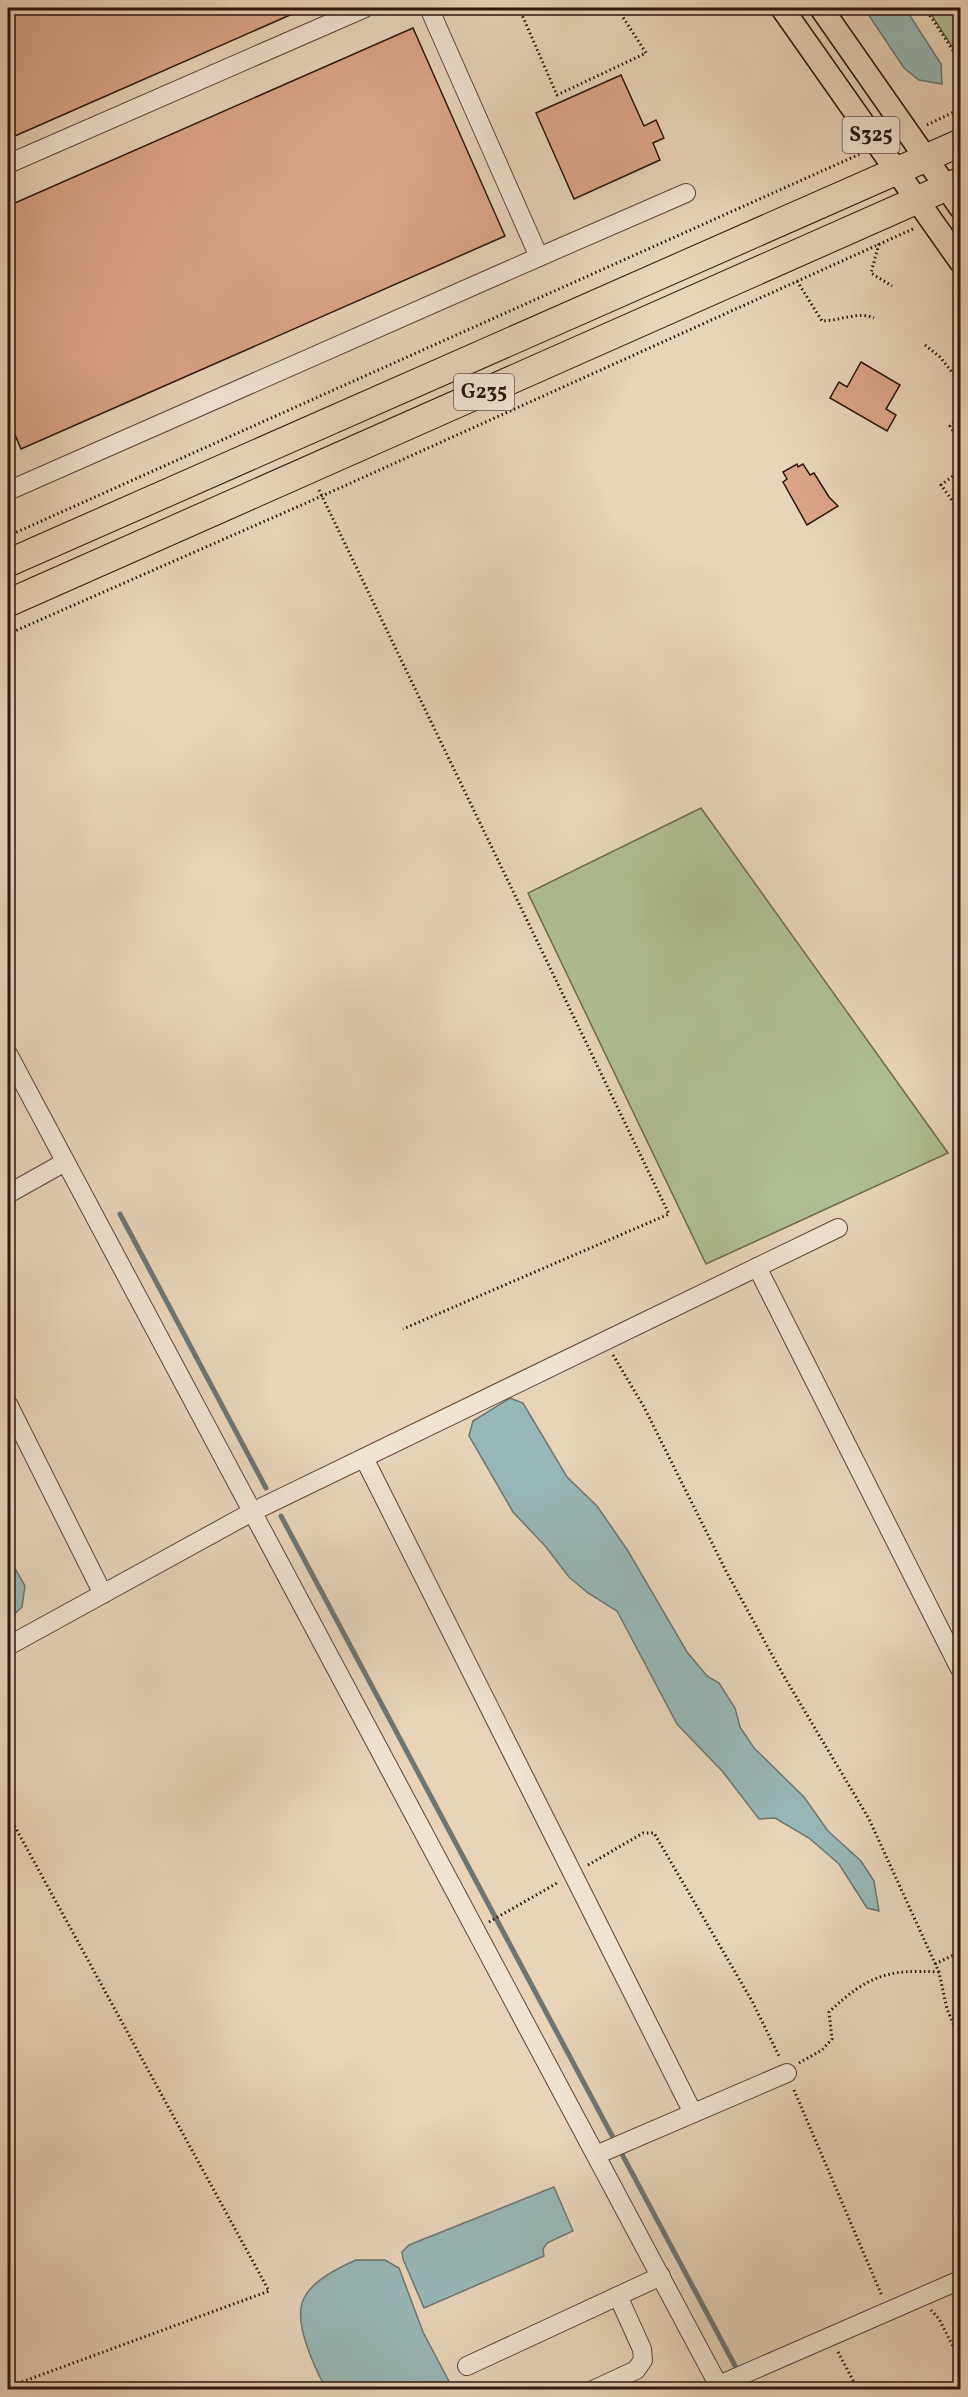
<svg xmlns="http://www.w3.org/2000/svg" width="968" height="2397" viewBox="0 0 968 2397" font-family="Vollkorn,serif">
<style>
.green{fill:#afbe95;stroke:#6e6a50;stroke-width:1.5}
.water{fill:#98b7b7;stroke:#6d7673;stroke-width:1.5}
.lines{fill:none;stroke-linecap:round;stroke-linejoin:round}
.stream{stroke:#6d7673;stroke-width:5}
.building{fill:#dca487;stroke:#2c150c;stroke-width:1.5}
.minor-casing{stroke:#5b4537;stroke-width:20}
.major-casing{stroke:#2c150c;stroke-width:25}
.highway-casing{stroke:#2c150c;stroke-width:29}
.path{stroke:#2c150c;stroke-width:3;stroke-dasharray:1.5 3;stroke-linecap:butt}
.minor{stroke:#efe3d2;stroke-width:18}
.major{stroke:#e7d4b9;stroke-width:22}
.highway{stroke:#e7d4b9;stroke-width:27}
.labels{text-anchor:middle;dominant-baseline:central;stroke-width:4.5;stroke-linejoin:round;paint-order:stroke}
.shield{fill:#efe3d2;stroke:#665347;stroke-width:1.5}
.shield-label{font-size:21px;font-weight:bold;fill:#2c150c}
</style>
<rect width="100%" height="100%" fill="#e7d4b9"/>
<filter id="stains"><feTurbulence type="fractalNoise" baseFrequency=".00333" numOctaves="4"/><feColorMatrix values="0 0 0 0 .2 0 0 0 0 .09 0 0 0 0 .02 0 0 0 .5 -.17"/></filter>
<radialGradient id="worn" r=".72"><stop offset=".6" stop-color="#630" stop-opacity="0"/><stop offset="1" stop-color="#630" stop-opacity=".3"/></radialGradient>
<g class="green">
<polygon points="927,8 960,8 960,55 953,48"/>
<polygon points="701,808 948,1153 706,1264 528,893"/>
</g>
<g class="water">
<polygon points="864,8 905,8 941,64 942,84 919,80 904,68"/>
<polygon points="510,1398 523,1403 567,1477 597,1506 628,1551 687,1652 707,1676 719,1683 735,1708 740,1727 754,1748 804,1797 828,1831 861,1861 874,1881 879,1911 867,1908 839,1864 809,1838 775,1818 759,1819 723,1772 677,1724 617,1611 588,1593 569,1577 546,1547 513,1512 469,1436 473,1421"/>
<polygon points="8,1556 25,1586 22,1607 8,1620"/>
<polygon points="554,2187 573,2231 547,2243 543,2249 544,2256 424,2308 403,2259 402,2252 409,2245"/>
<path d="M356,2260H385L399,2268L423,2332L453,2389H326C315,2368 292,2321 304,2298C312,2281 340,2267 356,2260Z"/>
</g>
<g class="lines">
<g class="stream">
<polyline points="120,1214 266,1488"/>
<polyline points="281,1516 748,2390"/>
</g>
</g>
<g class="building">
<polygon points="8,8 306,8 8,139"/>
<polygon points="413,28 505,236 21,449 8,418 8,206"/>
<polygon points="621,75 644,126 656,120 664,138 653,143 660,160 574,199 536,113"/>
<polygon points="861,362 900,385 886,409 896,415 887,431 830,398 839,382 847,387"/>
<polygon points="797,464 798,467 803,464 810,475 814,473 829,497 838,506 807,525 783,482 787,479 783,472"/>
</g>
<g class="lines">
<g class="minor-casing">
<g id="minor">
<polyline points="8,164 365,8"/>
<polyline points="539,257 686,193"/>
<polyline points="8,491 539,257 429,8"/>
<polyline points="8,1054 721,2390"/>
<polyline points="8,1194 65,1162"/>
<polyline points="757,1267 960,1669"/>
<polyline points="8,1404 103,1594"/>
<polyline points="364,1458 693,2113"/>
<polyline points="8,1646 252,1512 838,1228"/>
<polyline points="596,2155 787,2073"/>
<polyline points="467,2366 661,2276"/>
<polyline points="719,2385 960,2280"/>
<polyline points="593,2390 636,2370 643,2360 642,2349 618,2296"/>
</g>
</g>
<g class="major-casing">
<g id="major">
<polyline points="782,8 960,261"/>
<polyline points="821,8 960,207"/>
</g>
</g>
<g class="highway-casing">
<g id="highway">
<polyline points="8,563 960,143"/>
<polyline points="8,603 960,181"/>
</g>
</g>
<g class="path">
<polyline points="519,8 557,95 646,53 617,8"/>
<polyline points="925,8 960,61"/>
<polyline points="927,125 960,109"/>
<polyline points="879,244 871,273 892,286"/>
<path d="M797,281L822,321C839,321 858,311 874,318"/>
<polyline points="925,345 940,357 960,382"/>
<polyline points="960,416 950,426 960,442"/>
<polyline points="960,471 941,485 960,511"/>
<polyline points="319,490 669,1214 403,1329"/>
<polyline points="8,536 860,154"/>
<polyline points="8,634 322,496 915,228"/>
<polyline points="613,1355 644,1407 727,1573 782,1673 869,1819 939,1972 947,2009 960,2039"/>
<polyline points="8,1814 269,2291 8,2387"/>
<polyline points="588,1865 643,1833 654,1833 752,2001 780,2058"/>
<polyline points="489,1922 559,1882"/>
<polyline points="935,1964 960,1952"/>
<path d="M799,2063L822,2050L832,2039L829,2012C867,1976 887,1969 939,1972"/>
<polyline points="794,2090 882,2296"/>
<polyline points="931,2310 939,2319 960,2360"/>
<polyline points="838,2352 858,2390"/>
</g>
<use href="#minor" class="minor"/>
<use href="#major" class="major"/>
<use href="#highway" class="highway"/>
</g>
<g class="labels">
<g class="shield">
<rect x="842.5" y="117" width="57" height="36" rx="4.5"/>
<rect x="454" y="374" width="60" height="36" rx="4.5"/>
</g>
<g class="shield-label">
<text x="871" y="135">S325</text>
<text x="484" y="392">G235</text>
</g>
</g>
<rect width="968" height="2397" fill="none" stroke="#e7d4b9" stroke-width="30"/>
<rect x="9" y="9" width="950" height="2379" fill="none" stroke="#2c150c" stroke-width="3"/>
<rect x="15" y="15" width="938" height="2367" fill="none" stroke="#2c150c" stroke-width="1.5"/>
<rect width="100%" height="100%" filter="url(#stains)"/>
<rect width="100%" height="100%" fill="url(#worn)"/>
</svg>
